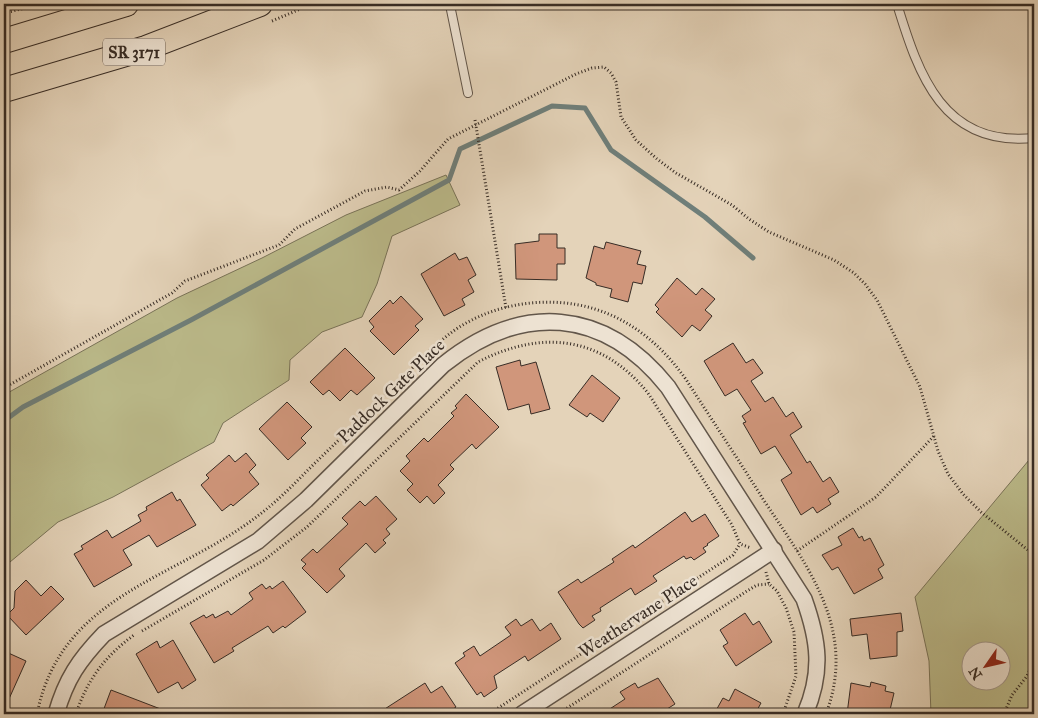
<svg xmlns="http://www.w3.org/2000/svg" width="1038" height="718" viewBox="0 0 1038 718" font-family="'IM FELL Great Primer',serif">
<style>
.green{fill:#bbba8a;stroke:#797358;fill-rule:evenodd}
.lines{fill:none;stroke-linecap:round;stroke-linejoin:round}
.stream{stroke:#6f7f7a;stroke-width:5}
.building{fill:#d0967b;stroke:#372c25}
.lane-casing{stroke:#62564a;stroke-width:10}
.street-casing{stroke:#62564a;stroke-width:18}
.primary-casing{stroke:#372c25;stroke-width:26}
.path{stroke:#372c25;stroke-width:3;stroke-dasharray:1 2.5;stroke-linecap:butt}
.lane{stroke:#ede2d2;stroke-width:8}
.street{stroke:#ede2d2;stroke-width:15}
.primary{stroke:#e4d3b9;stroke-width:24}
.labels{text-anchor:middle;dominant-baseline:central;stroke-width:5;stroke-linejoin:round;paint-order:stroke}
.shield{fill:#ede2d2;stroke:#6e6359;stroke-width:1}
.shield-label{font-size:16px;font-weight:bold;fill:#372c25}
.street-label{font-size:18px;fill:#372c25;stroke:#ede2d2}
</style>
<rect width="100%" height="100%" fill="#e4d3b9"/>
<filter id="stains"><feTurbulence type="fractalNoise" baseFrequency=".004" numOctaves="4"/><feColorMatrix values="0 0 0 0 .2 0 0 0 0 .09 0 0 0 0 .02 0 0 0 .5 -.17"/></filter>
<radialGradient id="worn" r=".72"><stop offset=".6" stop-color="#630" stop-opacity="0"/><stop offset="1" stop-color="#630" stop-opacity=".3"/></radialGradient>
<g class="green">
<polygon points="446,175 460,205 392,236 377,284 362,317 322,332 290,360 289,380 223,423 214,442 113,497 58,522 4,567 4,395 177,298 262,258 346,215"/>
<path d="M1034,454V713L931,714L929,661L915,597ZM970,650H1000V680H970Z"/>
</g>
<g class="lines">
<polyline class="stream" points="4,421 23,407 191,320 449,180 460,149 552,106 585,108 611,150 705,217 753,258"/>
</g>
<g class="building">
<polygon points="539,234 557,234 557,248 565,248 565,264 557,264 557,280 516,279 515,244 539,241"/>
<polygon points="606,242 641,251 637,264 646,266 642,284 633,282 628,302 610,297 612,289 596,285 596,283 586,278 594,246 604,249"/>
<polygon points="455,253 459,260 467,257 476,275 468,280 474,292 462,299 465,305 444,316 421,274"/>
<polygon points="677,278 696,295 702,288 715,299 705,310 712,316 700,331 692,325 682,337 656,312 659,309 655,305"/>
<polygon points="401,296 423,319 415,326 419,330 394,355 370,331 374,327 369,321 390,300 393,304"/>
<polygon points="733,343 746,363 753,359 763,373 751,381 765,402 773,397 786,417 793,412 802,427 790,435 807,463 810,461 823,482 830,477 839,492 828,499 831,504 817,513 813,507 801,515 781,480 792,473 775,446 761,454 743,423 746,422 742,416 751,410 737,389 725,396 704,361"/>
<polygon points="345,348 375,378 357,395 351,390 340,401 329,390 323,395 310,382"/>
<polygon points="520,360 521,366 536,362 550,409 531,414 529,404 508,410 496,367"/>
<polygon points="592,375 620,398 603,422 590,413 587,417 569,405"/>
<polygon points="466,394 499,427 476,449 472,444 450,465 454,469 438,485 445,493 434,504 427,496 420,503 407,490 413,484 400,471 410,461 406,456 424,438 428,442 454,416 451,413 457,408 455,406"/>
<polygon points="287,402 312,427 301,438 306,443 288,460 259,429"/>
<polygon points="246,453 256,465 249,472 259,484 233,506 231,504 222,511 201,485 209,478 206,475 229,455 235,462"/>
<polygon points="172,492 177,501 180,499 196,525 157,547 149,535 123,550 132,565 94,587 74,554 83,549 81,546 107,530 112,538 141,521 138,515 147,510 146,507"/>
<polygon points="376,496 397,519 386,529 390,534 383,540 386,543 375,553 366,543 339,569 345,576 327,593 302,568 306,564 301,560 313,549 317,553 348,524 342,518 360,501 365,506"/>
<polygon points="685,512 692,522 705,514 719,536 707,544 708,545 703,548 706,552 694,560 691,557 686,559 684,556 653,576 657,581 635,595 631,588 600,608 601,611 592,616 595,620 583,628 579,624 558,592 578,579 581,583 614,562 612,559 633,545 635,548"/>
<polygon points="853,528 859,538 862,536 864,541 870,538 884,565 878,569 883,578 854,594 838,567 832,570 822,555 842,545 838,537"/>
<polygon points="26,580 41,596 51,586 64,599 26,635 7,615 14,608 15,591"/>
<polygon points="283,581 306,612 285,628 283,626 273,633 268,626 232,648 234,651 214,663 190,623 204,615 206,618 213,614 215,618 228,611 231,615 253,599 249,593 262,584 266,589 270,586 272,589"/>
<polygon points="745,613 753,625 759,621 772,642 736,666 723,646 728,643 720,630"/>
<polygon points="901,613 903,631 897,632 897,656 870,659 867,634 852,636 850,619"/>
<polygon points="516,619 521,626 532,619 540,631 551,623 561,639 528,661 525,656 494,676 497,688 484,697 481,692 477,695 455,663 465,656 463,653 474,646 480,656 511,635 505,627"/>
<polygon points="173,640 196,680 182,689 178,682 158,693 136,654 157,641 160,648"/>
<polygon points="4,651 26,661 4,710"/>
<polygon points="658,678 675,704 659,714 602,714 625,699 620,692 635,683 638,688"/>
<polygon points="871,682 886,686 885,691 894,693 890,710 884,709 883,714 847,714 851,683 870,687"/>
<polygon points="425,683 431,693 442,686 456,707 446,714 377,714"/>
<polygon points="735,689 761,703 755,714 714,714 723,698 729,701"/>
<polygon points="111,690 171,713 171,714 102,714"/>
</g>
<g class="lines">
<g class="lane-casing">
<g id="lane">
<polyline points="455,4 450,5 468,93"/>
<path d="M897,4C919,76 943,147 1034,138"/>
</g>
</g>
<g class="street-casing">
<g id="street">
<path d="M56,714C66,679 79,660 104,634L258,541L306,500L443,365C521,302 604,307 668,387L804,599C819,641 823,672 805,714"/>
<polyline points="522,714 774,550"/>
</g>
</g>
<g class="primary-casing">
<g id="primary">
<polyline points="4,41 126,4"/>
<polyline points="4,90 146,48 260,4"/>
</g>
</g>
<g class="path">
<polyline points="4,13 43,4"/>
<polyline points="272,21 312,4"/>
<polyline points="475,120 506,308"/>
<polyline points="4,388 172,293 185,281 279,245 295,229 365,191 387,187 399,190 420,171 448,139 576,74 592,68 604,67 611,73 616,82 621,117 636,140 657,159 676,173 732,205 749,219 769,232 834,260 854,273 865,284 877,300 920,387 938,451 948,474 963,494 981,512 1034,555"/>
<polyline points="797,551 876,497 934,436"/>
<polyline points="766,572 769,584 777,591 786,608 794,632 796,676 783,714"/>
<path d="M142,631L264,560L307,527L478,362C542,329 602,336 648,393L732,525L740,544L751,548"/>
<path d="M37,714C61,594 175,580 259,515C279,500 297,481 315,463C345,434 374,406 403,377C423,358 443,335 468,322C501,304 542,298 579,305C625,314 661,343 687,381C712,420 738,459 763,499C807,566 858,629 826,714"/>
<path d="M76,714C87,680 105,656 134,635"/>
<polyline points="489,714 733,555 740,544"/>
<polyline points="558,714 747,591 757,585 769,584"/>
<polyline points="1004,714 1012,695 1027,676 1034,660"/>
</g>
<use href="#lane" class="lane"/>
<use href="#street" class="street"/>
<use href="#primary" class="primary"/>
</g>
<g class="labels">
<rect class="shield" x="103" y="38.5" width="62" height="27" rx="4"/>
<g class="shield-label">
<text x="134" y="52">SR 3171</text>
</g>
<g class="street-label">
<text transform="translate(391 391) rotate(-44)">Paddock Gate Place</text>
<text transform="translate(638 616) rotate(-33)">Weathervane Place</text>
</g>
</g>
<rect width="1038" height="718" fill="none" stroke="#e4d3b9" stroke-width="20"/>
<rect x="5" y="5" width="1028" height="708" fill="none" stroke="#372c25" stroke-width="2.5"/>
<rect x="10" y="10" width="1018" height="698" fill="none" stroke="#372c25"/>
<g transform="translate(986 666) rotate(236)"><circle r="24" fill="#ede2d2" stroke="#a4998d"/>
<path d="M0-4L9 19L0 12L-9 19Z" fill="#8f2418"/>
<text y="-8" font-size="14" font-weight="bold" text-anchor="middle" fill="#372c25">N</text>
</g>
<rect width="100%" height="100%" filter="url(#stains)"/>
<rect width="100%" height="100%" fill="url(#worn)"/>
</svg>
